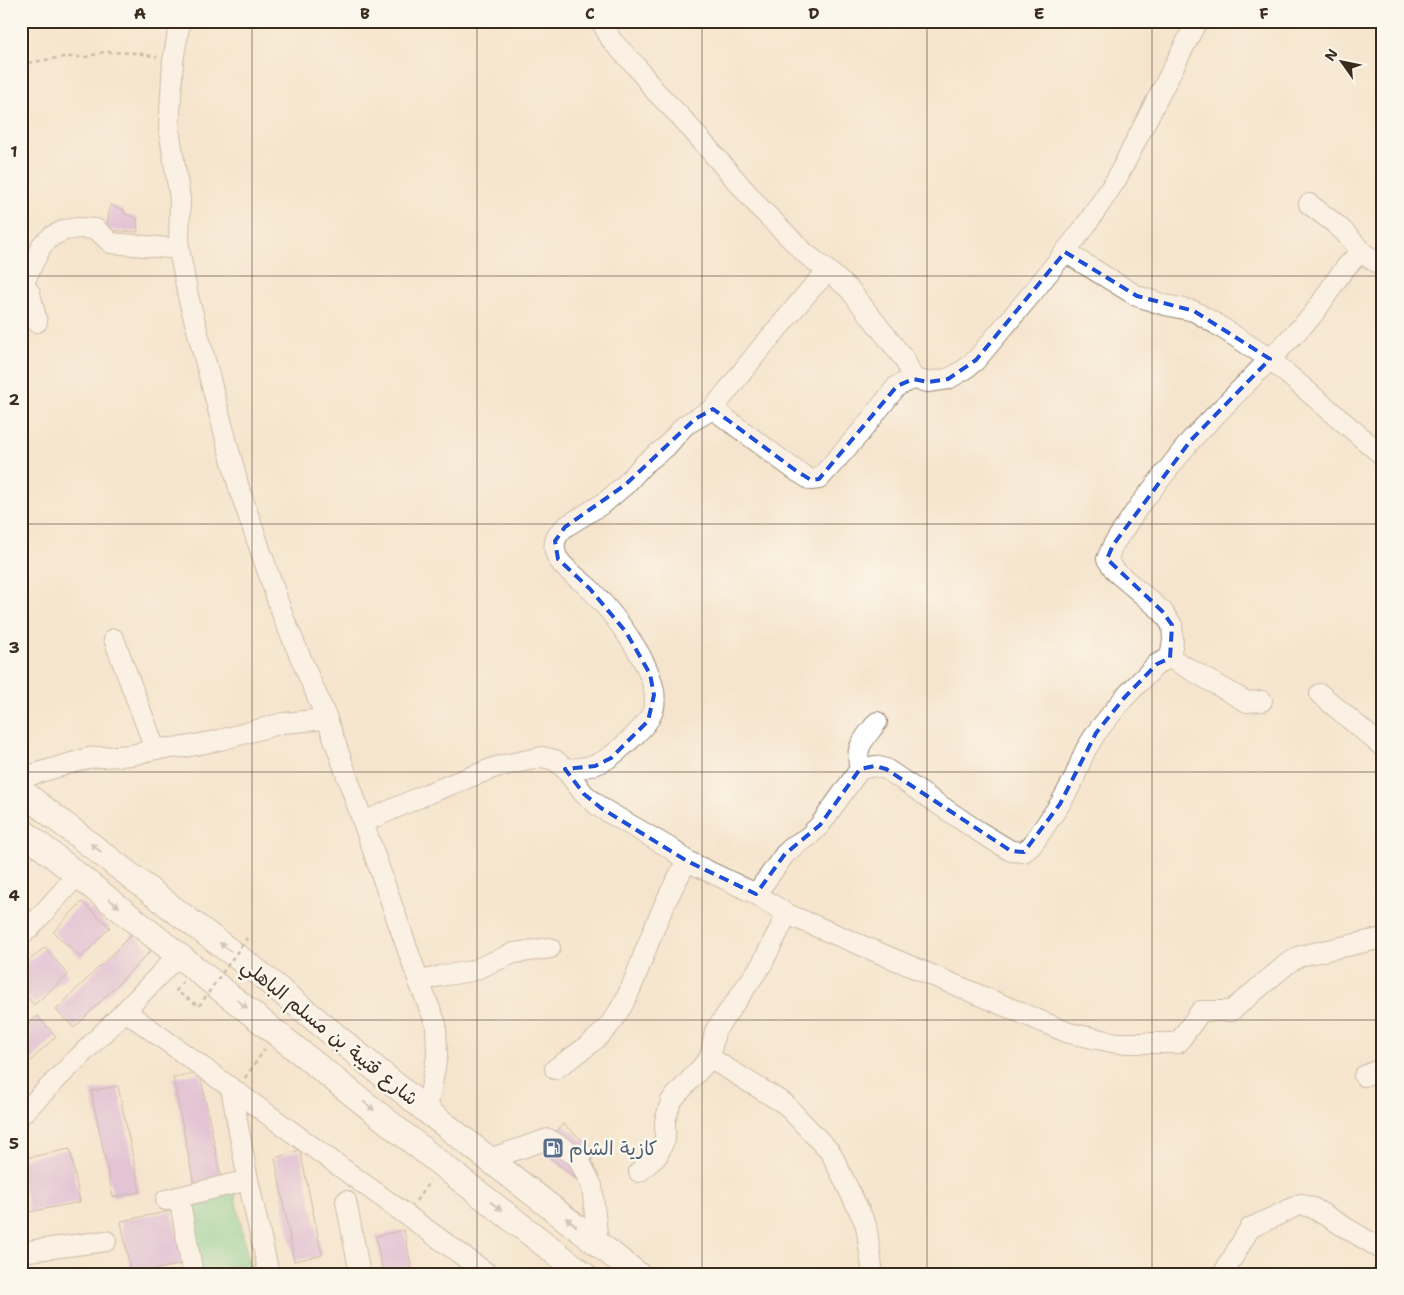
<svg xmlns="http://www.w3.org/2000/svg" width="1404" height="1295" viewBox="0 0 1404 1295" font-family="'Shantell Sans','Playpen Sans Arabic',sans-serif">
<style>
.green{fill:#79d094;stroke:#5a7d59}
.building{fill:#cd9bde}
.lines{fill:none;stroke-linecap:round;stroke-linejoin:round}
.minor-casing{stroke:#988876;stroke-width:22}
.major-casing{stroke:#988876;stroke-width:27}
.path{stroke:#988876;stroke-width:2.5;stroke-dasharray:4 4;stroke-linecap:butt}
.minor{stroke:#fff;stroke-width:20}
.major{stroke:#fff;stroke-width:25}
.path-bridge{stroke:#988876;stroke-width:2.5;stroke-dasharray:4 4;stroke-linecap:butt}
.oneway{fill:#a79f9a}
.marked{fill:none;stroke:#1d4ed8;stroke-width:4;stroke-dasharray:10 6;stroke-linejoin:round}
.grid{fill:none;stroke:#3b2a1e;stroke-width:1;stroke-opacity:0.55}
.labels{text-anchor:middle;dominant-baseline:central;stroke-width:5;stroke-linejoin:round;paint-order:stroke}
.street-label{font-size:19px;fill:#3b2a1e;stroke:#fbf7ec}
.service-label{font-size:19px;fill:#4e5e75;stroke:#fbf7ec;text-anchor:start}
.neatline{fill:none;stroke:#3b2a1e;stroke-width:2}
.grid-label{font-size:16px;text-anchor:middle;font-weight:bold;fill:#3b2a1e}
</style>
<rect width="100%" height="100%" fill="#fbf7ec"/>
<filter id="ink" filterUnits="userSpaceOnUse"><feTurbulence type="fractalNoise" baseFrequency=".02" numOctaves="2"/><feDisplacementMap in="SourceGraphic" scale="10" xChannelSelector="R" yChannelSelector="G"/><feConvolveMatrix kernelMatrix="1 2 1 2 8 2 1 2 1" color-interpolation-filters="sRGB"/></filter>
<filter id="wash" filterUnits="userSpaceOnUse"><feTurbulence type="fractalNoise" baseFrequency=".0096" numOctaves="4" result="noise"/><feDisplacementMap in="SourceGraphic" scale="20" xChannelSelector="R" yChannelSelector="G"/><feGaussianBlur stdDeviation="1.12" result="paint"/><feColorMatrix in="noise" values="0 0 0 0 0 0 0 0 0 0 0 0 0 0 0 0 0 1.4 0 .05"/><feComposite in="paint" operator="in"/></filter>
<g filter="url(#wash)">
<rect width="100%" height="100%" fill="#f6e5ce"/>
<polygon class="green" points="234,1192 251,1273 201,1274 186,1202"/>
<g id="blocks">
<g class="building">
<polygon points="110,205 124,210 125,214 137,218 138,232 106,230"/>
<polygon points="21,856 25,858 26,873 21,877"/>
<polygon points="82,902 110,927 81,958 53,932"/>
<polygon points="133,933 151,951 74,1028 56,1010"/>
<polygon points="45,947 68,975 34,1005 21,990 21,968"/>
<polygon points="37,1016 56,1036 21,1070 21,1031"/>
<polygon points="200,1073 221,1178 194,1184 173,1078"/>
<polygon points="118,1086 140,1192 113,1197 91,1091"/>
<polygon points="563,1124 598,1153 576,1179 541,1150"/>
<polygon points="70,1149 80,1202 29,1212 21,1171 21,1159"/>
<polygon points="300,1150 322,1255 294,1261 275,1158"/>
<polygon points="172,1211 183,1264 131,1274 121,1221"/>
<polygon points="404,1230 413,1274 383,1274 376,1236"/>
</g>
</g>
</g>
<g filter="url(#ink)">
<use href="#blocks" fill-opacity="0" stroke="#988876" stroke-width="1"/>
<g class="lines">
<g class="minor-casing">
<g id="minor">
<polyline points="180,21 173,61 169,129 180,199 179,249 188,296 239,488 284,619 327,719 419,982 436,1024 437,1056 427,1111"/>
<polyline points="601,21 612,41 636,66 655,91 680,116 760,208 806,254 828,271 849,289 905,360 913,379"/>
<path d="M1309,204C1320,212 1331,220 1341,229C1356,243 1363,258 1383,265"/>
<polyline points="1065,252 1137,296 1165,305 1194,311 1216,324 1270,359 1383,456"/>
<polyline points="21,284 23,284 42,245 52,236 65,230 78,228 96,229 111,243 179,249"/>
<polyline points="23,284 30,293 37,322"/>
<polyline points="713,409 795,470 811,480 819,479 860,433 897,386 913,379 928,382 948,379 964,370 976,360 1034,291 1084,228 1116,180 1197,21"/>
<polyline points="114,639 155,749"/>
<path d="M1170,658L1173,640L1172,625L1162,611L1116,572L1107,559L1113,545L1139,506L1191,440L1311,317C1328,296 1339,269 1361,253"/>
<polyline points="1170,658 1247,702 1262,701"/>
<polyline points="1320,694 1383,747"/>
<path d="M565,769C600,768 607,761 632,738C640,730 649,722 653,711C665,676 613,613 590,589C581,580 559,566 556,554C552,543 557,534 565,527L604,503L625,485L644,464L666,447L685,425L713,409L757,353L810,290L828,271"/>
<path d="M860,769C854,746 864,740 877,722"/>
<polyline points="21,778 88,758 132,755 155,749 185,747 220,740 283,723 327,719"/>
<polyline points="364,822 429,793 496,767 542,757 555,760 565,769 584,794 601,808 670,848 687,861 756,894 787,914 1069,1033 1117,1043 1178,1043 1201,1011 1231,1011 1287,964 1300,956 1383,938"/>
<polyline points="756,894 785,854 795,845 808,837 820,825 860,769 875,766 886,769 978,831 1011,851 1024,852 1032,845 1060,804 1073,781 1085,751 1096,733 1124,698 1157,664 1170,658"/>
<polyline points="787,914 762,964 715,1031 710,1058 785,1104 831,1153 866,1225 873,1274"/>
<polyline points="21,934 29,929 78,874"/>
<polyline points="419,982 440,976 472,971 514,953 550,948"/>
<polyline points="125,1011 488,1274"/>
<path d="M555,1069C575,1055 596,1042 611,1023C630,997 637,972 648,944C659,915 672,887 687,861"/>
<polyline points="1364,1076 1383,1068"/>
<polyline points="231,1088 248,1180 269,1274"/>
<polyline points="21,1115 125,1011 178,955"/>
<polyline points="489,1159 548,1139 577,1156 592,1186 598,1243"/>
<polyline points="639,1172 657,1156 665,1139 665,1121 671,1101 710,1058"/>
<polyline points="179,1197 193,1274"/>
<polyline points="166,1200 248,1180"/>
<polyline points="346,1201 360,1274"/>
<polyline points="21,1252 106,1241"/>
<polyline points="1223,1274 1250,1228 1301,1204 1313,1208 1383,1250"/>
<polyline points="1383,1274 1383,1273"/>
</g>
</g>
<g class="major-casing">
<g id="major">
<polyline points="21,791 176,911 255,970 427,1111 637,1274"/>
<polyline points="21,830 442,1165 583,1274"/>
</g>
</g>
<g class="path">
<polyline points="21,64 63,57 86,57 104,52 137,53 157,57"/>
<polyline points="183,982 176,991 199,1006"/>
<polyline points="245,1078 265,1049"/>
<polyline points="416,1201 430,1181"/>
</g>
<use href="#minor" class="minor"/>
<use href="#major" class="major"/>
<polyline class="path-bridge" points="199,1006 247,938"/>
</g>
<defs><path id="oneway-solid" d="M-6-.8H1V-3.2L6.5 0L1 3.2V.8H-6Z" transform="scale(1.25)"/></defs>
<g class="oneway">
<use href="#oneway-solid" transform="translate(96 848) rotate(-142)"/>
<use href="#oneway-solid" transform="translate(114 903) rotate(39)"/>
<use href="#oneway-solid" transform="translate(225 947) rotate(-143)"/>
<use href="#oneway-solid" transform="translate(242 1004) rotate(39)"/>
<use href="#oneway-solid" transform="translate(369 1106) rotate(39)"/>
<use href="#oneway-solid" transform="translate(496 1206) rotate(38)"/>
<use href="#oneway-solid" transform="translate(571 1222) rotate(-142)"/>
</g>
</g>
<path d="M0 0H1404V1295H0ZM1065,252L1137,296L1194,311L1270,359L1191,440L1113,545L1107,559L1162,611L1172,625L1170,658L1157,664L1124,698L1096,733L1060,804L1024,852L1011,851L886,769L875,766L860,769L820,825L785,854L756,894L687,861L601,808L584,794L565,769L595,766L611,758L648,721L654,695L650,674L626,632L590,589L558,559L555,541L565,527L625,485L695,419L713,409L795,470L811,480L819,479L897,386L913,379L928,382L948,379L976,360Z" fill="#f6e5ce" fill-opacity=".55" fill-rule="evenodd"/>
<path class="marked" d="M1065,252L1137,296L1194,311L1270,359L1191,440L1113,545L1107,559L1162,611L1172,625L1170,658L1157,664L1124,698L1096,733L1060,804L1024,852L1011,851L886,769L875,766L860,769L820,825L785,854L756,894L687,861L601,808L584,794L565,769L595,766L611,758L648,721L654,695L650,674L626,632L590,589L558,559L555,541L565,527L625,485L695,419L713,409L795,470L811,480L819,479L897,386L913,379L928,382L948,379L976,360Z"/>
<path class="grid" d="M252,21V1274M477,21V1274M702,21V1274M927,21V1274M1152,21V1274M21,276H1383M21,524H1383M21,772H1383M21,1020H1383"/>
<defs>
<g id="fuel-square" transform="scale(1.125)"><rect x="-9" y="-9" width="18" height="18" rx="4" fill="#5c6f8a" stroke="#fbf7ec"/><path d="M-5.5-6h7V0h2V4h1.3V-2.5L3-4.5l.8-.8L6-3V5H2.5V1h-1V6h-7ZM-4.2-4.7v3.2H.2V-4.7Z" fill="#fff"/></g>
</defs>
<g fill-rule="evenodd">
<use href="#fuel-square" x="553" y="1148"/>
</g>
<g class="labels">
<g class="street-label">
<text transform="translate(330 1032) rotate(39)">شارع قتيبة بن مسلم الباهلي</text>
</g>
<g class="service-label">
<text x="569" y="1148">كازية الشام</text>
</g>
</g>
<rect width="1404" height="1295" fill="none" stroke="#fbf7ec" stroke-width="55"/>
<g transform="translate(1342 62) rotate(303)" stroke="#fbf7ec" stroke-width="4" paint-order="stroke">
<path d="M0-4L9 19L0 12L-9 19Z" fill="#3b2a1e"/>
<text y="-8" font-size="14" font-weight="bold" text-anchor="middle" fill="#3b2a1e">N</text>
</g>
<rect x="28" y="28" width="1348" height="1240" class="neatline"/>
<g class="grid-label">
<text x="140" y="19">A</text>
<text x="365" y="19">B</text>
<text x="590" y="19">C</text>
<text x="814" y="19">D</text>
<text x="1039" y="19">E</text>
<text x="1264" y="19">F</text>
<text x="14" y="157">1</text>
<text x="14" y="405">2</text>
<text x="14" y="653">3</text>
<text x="14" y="901">4</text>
<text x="14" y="1149">5</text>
</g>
</svg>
